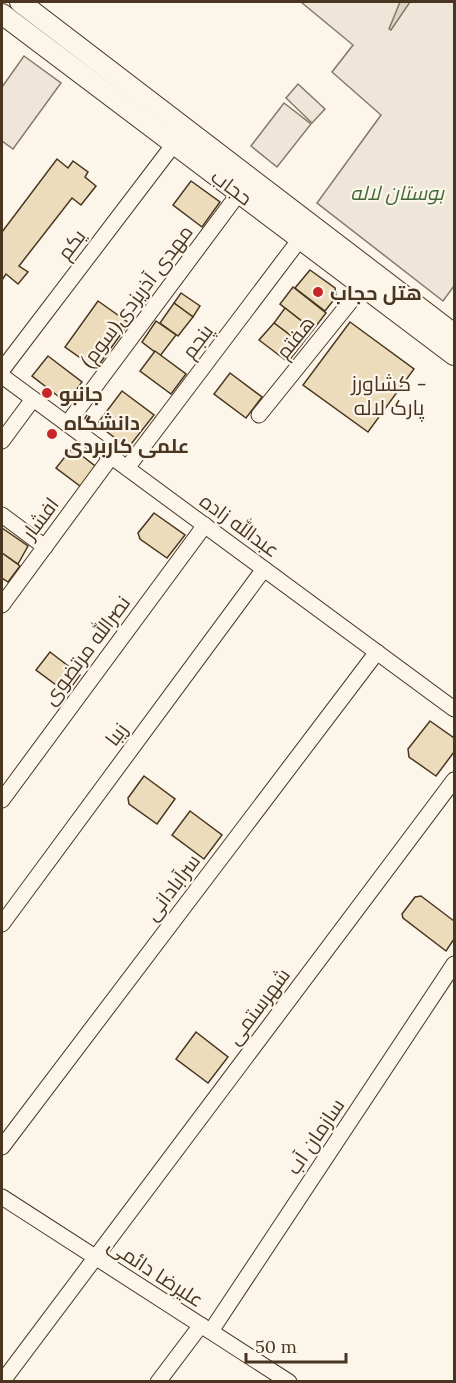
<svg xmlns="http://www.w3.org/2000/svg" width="456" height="1383" viewBox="0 0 456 1383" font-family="Lora,Cairo,serif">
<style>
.green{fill:#ede6d9;stroke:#887966;stroke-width:1.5}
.water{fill:#dcd4c6;stroke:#887966;stroke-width:1.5}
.building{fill:#ecdcbc;stroke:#4a3520;stroke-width:1.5}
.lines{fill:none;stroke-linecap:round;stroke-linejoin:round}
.minor-casing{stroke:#4a3520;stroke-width:17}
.major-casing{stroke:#4a3520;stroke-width:22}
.minor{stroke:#fbf6e9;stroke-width:15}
.major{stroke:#fbf6e9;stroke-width:20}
.poi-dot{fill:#c62828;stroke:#fbf6e9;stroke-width:2}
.labels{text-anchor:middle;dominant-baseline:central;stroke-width:4.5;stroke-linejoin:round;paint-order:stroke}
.street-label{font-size:20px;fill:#4a3520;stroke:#fbf6e9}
.park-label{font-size:20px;font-style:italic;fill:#436837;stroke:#fbf6e9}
.poi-label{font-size:20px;font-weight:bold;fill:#4a3520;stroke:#fbf6e9;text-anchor:start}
.neighbourhood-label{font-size:21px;fill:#4a3520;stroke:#fbf6e9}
</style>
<rect width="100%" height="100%" fill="#fbf6e9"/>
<g class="green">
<polygon points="301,2 454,2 454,286 443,301 317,203 381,115 332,72 353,45"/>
<polygon points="24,56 61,83 13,149 2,141 2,87"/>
<polygon points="298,84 325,109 312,123 286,98"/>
<polygon points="284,103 311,124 277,167 251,146"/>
</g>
<polygon class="water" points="400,2 410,2 391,30 389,29"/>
<g class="building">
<polygon points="57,159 68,168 73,161 88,172 85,177 96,186 81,205 72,198 19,266 28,272 18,284 6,274 2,280 2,232"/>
<polygon points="191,181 220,202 202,227 173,205"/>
<polygon points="310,270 335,288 336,297 325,311 295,288"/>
<polygon points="293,287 326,313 313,330 280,304"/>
<polygon points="181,293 200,306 193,317 174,303"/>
<polygon points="98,301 129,323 96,369 65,347"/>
<polygon points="174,303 193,317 178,336 160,323"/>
<polygon points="285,308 313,330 302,344 274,323"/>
<polygon points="156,321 176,335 160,356 142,342"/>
<polygon points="350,322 414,369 368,432 303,385"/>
<polygon points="274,323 302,344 288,362 259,340"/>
<polygon points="155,351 186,374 171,394 140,371"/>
<polygon points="48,356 82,382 67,403 32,376"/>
<polygon points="230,373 262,397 246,418 214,394"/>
<polygon points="122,391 154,415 128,448 97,424"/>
<polygon points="72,448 99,469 84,489 56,468"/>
<polygon points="154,513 185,535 167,558 140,539 138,533"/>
<polygon points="2,528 28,546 18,564 2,553"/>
<polygon points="2,553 20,566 8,582 2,578"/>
<polygon points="50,652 80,675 67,693 36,670"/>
<polygon points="430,721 454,738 454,752 436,776 409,757 408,749"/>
<polygon points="144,776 175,799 157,824 129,804 128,798"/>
<polygon points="190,811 222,835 204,859 172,835"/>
<polygon points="421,896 454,921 454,939 446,951 403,918 402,914 415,897"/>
<polygon points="196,1032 228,1057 208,1083 176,1059"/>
</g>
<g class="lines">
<g class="minor-casing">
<g id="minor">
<polyline points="2,370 174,144"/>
<polyline points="2,376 454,709"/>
<polyline points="259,415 363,286"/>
<polyline points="67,424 239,193"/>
<polyline points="2,441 33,399"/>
<polyline points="127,468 300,239"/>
<polyline points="2,515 45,547"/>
<polyline points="2,605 111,457"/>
<polyline points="2,800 205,525"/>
<polyline points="2,924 264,569"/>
<polyline points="2,1147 377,652"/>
<polyline points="2,1197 289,1382"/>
<polyline points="211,1331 454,964"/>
<polyline points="2,1382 454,780"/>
<polyline points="158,1382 201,1325"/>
</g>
</g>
<g class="major-casing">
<g id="major">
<polyline points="20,2 454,334"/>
<polyline points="2,14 454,355"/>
</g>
</g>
<use href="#minor" class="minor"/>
<use href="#major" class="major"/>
</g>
<g class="poi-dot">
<circle cx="318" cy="292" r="6"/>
<circle cx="47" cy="393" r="6"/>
<circle cx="52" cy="434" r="6"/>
</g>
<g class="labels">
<g class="street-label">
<text transform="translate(232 187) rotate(37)">حجاب</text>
<text transform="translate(71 244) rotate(-53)">یکم</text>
<text transform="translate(136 296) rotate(-53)">مهدی آذریزدی(سوم)</text>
<text transform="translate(295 337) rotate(-51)">هفتم</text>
<text transform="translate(197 341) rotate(-53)">پنجم</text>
<text transform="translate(40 518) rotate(-53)">افشار</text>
<text transform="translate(240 525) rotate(36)">عبدالله زاده</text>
<text transform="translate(86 650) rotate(-53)">نصرالله مرتضوی</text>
<text transform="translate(116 734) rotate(-53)">زیبا</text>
<text transform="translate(172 887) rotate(-53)">سرآبادانی</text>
<text transform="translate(258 1006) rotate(-53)">شهرستمی</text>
<text transform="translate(315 1136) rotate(-56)">سازمان آب</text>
<text transform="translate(156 1272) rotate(33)">علیرضا دائمی</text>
</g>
<g class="park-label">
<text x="397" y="192">بوستان لاله</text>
</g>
<g class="poi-label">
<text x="330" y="292">هتل حجاب</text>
<text x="59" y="393">جانبو</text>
<text x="64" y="422">دانشگاه<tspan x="64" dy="23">علمی کاربردی</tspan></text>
</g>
<g class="neighbourhood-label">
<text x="389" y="383">کشاورز -<tspan x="389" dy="24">پارک لاله</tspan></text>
</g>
</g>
<rect width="456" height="1383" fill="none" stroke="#4a3520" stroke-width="6"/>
<path d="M246 1353v9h100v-9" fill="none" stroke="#4a3520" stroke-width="3"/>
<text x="255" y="1353" font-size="18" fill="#4a3520" stroke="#fbf6e9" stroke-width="4.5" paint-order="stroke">50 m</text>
</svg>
